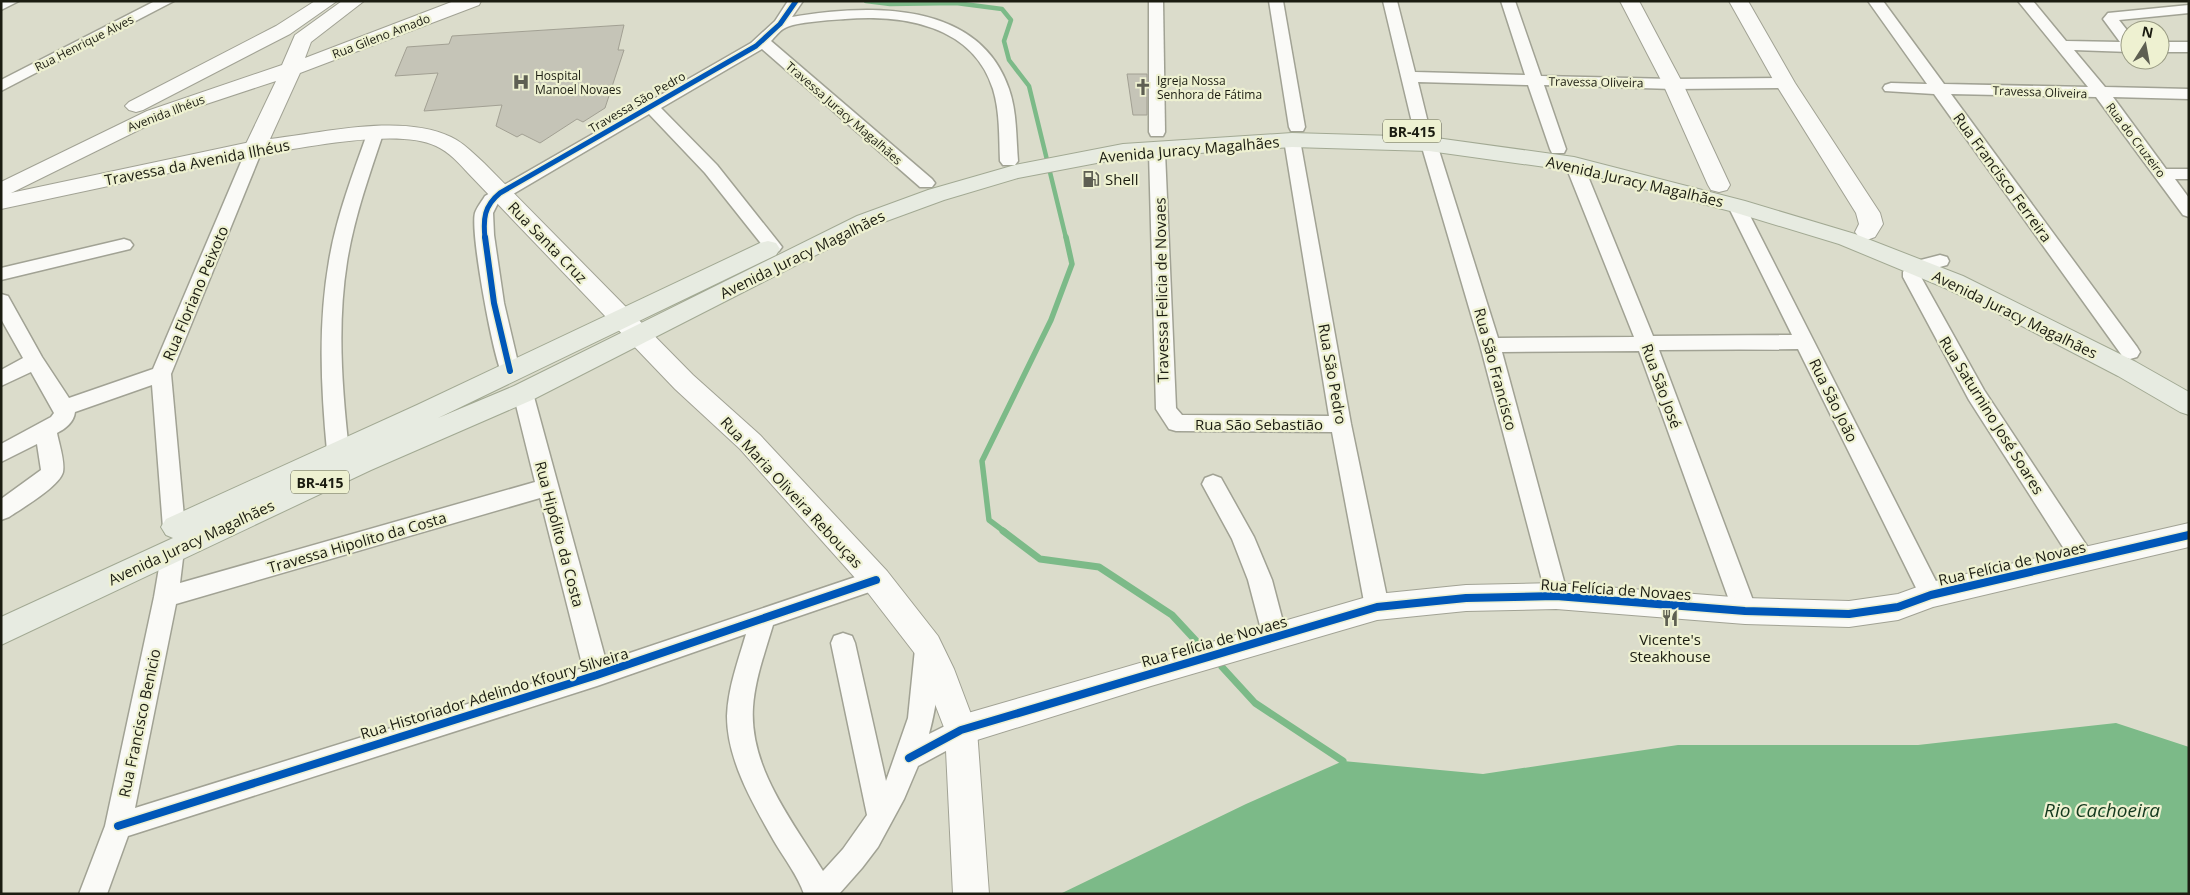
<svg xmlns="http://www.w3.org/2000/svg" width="2190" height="895" viewBox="0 0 2190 895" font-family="'Open Sans',sans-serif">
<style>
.water{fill:#7cba88}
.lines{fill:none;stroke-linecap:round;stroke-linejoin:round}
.stream-far2{stroke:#7cba88;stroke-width:4.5}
.stream-far1{stroke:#7cba88;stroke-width:5.5}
.stream{stroke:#7cba88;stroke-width:7}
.building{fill:#c5c4b7;stroke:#a2a093}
.minor-casing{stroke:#a1a294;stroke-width:3}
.tertiary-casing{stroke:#a1a294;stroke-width:2}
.secondary-casing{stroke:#a1a294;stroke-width:2}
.primary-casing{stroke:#a2a993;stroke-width:2}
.minor{fill:#fafaf7;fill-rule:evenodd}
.tertiary{fill:#fafaf7;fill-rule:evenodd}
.secondary{fill:#fafaf7;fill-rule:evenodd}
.primary{fill:#e7ebe1;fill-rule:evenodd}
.cycleway-far2-casing{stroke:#eef1d1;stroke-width:8}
.cycleway-far1-casing{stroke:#eef1d1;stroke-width:9}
.cycleway-casing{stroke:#eef1d1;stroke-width:11}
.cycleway-far2{stroke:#0057b8;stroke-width:5}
.cycleway-far1{stroke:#0057b8;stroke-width:6}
.cycleway{stroke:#0057b8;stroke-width:8}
.labels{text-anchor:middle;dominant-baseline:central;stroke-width:4.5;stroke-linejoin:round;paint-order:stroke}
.far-street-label{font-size:12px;fill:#1b1c11;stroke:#eef1d1}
.far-poi-label{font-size:12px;fill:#1b1c11;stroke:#eef1d1;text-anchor:start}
.shield{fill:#eef1d1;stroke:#5a5c4b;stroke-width:1}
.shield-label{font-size:14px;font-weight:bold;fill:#1b1c11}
.street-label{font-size:15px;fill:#1b1c11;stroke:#eef1d1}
.poi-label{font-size:15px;fill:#1b1c11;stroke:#eef1d1;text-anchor:start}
.near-water-label{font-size:19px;font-style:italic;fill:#13381d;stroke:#eef1d1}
</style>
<rect width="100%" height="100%" fill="#dbdccb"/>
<polygon class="water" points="2116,723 2189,747 2189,894 1060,894 1246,804 1343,761 1483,774 1678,745 1918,745"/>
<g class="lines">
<polyline class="stream-far2" points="866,1 890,4 956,3 1002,9 1011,20 1004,41 1009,60 1029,86 1066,238"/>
<polyline class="stream-far1" points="1005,532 989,520 982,461 1051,320 1072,264 1066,237"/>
<g class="stream">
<polyline points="1003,531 1040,559 1099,567 1172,615 1198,643"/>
<polyline points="1222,667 1255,703 1343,761"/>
</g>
</g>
<g class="building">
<polygon points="624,25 618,50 624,50 605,108 583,122 577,119 540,143 522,134 517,137 496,126 502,105 424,111 438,73 395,76 407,47 449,44 452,36"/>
<polygon points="1127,74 1147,74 1147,115 1133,115"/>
</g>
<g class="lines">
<g class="minor-casing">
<g id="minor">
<polygon points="1,1 19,1 1,10"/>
<polygon points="155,1 174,1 1,91 1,80"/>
<path d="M788,1H803L792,17C868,4 979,0 1009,89C1017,112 1016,137 1018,161L1015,165H1003L1000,161C999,137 1000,112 993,89C973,25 902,14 845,19C832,20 795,22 785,28C780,30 775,37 771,41L932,179L935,183L932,187H920L762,49L661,108L717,165L779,243L782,247L779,251L773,253L767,251L705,173L649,114L498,203L493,213L494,235L504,303L520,371L517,376L510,378L503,376C493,358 470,232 475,213C477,207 482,201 485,196L751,43L775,21Z"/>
<polygon points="1149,1 1163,1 1165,132 1163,136 1151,136 1149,132"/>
<polygon points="1269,1 1283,1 1305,127 1303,131 1291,131 1289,127"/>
<polygon points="1383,1 1397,1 1415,72 1525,75 1501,1 1515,1 1541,76 1673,79 1785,78 1793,83 1785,88 1673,89 1544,85 1566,149 1564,153 1552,153 1550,149 1528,85 1418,82 1430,131 1428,135 1416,135 1414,131"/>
<polygon points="1868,1 1883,1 1944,84 2088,87 2018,1 2033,1 2066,41 2120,42 2103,19 2108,13 2189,5 2189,13 2119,20 2130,34 2130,52 2074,50 2105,87 2189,89 2189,99 2113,97 2166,169 2189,169 2189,179 2175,179 2189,198 2189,217 2183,215 2096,97 1951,94 2137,347 2140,352 2137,357 2130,359 2123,357 1934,94 1885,91 1883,88 1885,85 1891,83 1927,84"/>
<rect x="2160" y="42" width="29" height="10"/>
<path d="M375,129L381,130L383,134C369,176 354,218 347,262C337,325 342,388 349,451L346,457L338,459L330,457L327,451C321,388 318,324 329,261C336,218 352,176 367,134L369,130Z"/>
<polygon points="1292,135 1298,136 1300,140 1351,424 1389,607 1385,614 1377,617 1369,614 1365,607 1332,432 1176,431 1169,429 1156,409 1149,152 1151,148 1163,148 1165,152 1176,408 1182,415 1329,416 1284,140 1286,136"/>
<polygon points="1429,139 1435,140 1437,144 1498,338 1634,337 1565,164 1568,160 1580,160 1583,164 1653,336 1792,335 1728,206 1731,202 1743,202 1943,595 1939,602 1931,605 1923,602 1798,349 1659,350 1757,611 1753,618 1745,621 1737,618 1733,611 1639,351 1502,352 1568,596 1564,603 1556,606 1548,603 1480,345 1421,144 1423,140"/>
<path d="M255,143L261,144L263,148L171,374L185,528L182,534L174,537L166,534L163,528L152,385L75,412C74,422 65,429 57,433C59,444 65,461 63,472C60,486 21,509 9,517L1,520V499L41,470L37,444L1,462V444L51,417L54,413L31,372L1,386V370L23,358L1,319V294L8,296L42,357L69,398L153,369L247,148L249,144Z"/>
<polygon points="124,239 130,241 133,245 130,249 1,280 1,268"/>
<polygon points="1940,255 1947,257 1949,261 1947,265 1922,272 1921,277 1984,390 2091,552 2094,559 2091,566 2083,568 2075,566 1969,400 1903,277 1903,272 1909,263"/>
<path d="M523,385L530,388L533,393L606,661L876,570L884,573L888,580L884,587L773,625C765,652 755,679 753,707C749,768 793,822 823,871L843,849L867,815L831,643L834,636L843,633L852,636L855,643L886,781L908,718L915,649L918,642L927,638L936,642C945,660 935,713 929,734L961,718L970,722L974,730L970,738L918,766L904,799L878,847L862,868L839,894H804C798,876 784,858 774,841C753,804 727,760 727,716C728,688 738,661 746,634L597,686L128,836L107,894H79L105,826L154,597L162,550L165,543L173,541L181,543L184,550L180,583L535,482L513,393L516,388ZM540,498L583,668L135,808L176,604Z"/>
<polygon points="1213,475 1221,478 1254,537 1272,580 1287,637 1283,644 1275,647 1267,644 1263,637 1248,580 1232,539 1202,484 1205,478"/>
</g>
</g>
<g class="tertiary-casing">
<g id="tertiary">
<polygon points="255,141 263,143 266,148 263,153 1,209 1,195"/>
<polygon points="2189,523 2189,547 1933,607 1898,620 1849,627 1745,624 1556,609 1466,611 1377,620 1151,686 961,745 949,741 945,730 949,719 961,715 1377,594 1466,585 1556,583 1745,598 1849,601 1898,594 1931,582"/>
</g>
</g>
<g class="secondary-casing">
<g id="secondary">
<polygon points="315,1 337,1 290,34 143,110 136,112 129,110 125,106 129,102 276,26"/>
<path d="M342,1H364L311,42L305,58L454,1H481L479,5L300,73L270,139C323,133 401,113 451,137C464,143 474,154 484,163L693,375L760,435L887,571L938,636L954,669L977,730L989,894H953L945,730L916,655L865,589L740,449L675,389L468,173C459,163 449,152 436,146C397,127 299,149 255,155L247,153L244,148L276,81L161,119L1,198V182L147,111L282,65L295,35Z"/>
<polygon points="1620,1 1639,1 1683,84 1730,185 1727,190 1719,192 1711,190 1708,185 1663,84"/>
<polygon points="1729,1 1748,1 1795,83 1880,213 1883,224 1875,237 1867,240 1859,237 1855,232 1859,224 1856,213 1775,83"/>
</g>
</g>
<g class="primary-casing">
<polygon id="primary" points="1292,133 1429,137 1574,157 1745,201 1855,234 1963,276 2136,362 2189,392 2189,415 2180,412 2118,376 1989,309 1945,288 1839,244 1730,211 1574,171 1429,151 1292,147 1123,158 1018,178 944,200 873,226 532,400 371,470 1,645 1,617 173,538 166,535 161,527 166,519 417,405 760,243 768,241 776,243 780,249 776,255 438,418 514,386 857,216 928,190 1015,165 1123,144"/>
</g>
<use href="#minor" class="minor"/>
<use href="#tertiary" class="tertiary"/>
<use href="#secondary" class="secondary"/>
<use href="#primary" class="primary"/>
<g class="cycleway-far2-casing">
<path id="cycleway-far2" d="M485,238C483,219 484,206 500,193L756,46L780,24L796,1"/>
</g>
<g class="cycleway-far1-casing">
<polyline id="cycleway-far1" points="485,237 494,303 510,371"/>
</g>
<g class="cycleway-casing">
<g id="cycleway">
<polyline points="909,758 961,730 1377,607 1466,598 1556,596 1745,611 1849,614 1898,607 1931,595 2189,535"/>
<polyline points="118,826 597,675 876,580"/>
</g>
</g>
<use href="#cycleway-far2" class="cycleway-far2"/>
<use href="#cycleway-far1" class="cycleway-far1"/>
<use href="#cycleway" class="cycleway"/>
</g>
<defs>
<g id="hospital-bare" transform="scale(1.35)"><path d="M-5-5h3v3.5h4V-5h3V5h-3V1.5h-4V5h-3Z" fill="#5e5f52" stroke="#eef1d1" stroke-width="2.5" paint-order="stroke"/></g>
<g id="church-bare" transform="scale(1.35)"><path d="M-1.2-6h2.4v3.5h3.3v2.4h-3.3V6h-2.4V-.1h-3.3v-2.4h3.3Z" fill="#5e5f52" stroke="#eef1d1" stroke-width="2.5" paint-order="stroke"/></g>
<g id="fuel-bare" transform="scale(1.35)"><path d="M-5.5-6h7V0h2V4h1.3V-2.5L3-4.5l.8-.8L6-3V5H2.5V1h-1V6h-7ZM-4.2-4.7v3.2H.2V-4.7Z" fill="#5e5f52" stroke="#eef1d1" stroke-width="2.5" paint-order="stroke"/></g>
<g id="restaurant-bare" transform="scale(1.35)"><path d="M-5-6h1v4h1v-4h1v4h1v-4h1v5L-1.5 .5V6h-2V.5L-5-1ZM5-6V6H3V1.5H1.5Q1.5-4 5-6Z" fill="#5e5f52" stroke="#eef1d1" stroke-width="2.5" paint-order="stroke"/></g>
</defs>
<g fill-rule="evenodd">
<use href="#hospital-bare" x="521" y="82"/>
<use href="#church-bare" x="1143" y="87"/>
<use href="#fuel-bare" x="1091" y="179"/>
<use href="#restaurant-bare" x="1670" y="618"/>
</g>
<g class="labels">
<g class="far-street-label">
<text transform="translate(381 36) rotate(-21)">Rua Gileno Amado</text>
<text transform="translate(84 43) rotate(-27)">Rua Henrique Alves</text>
<text transform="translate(1596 82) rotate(1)">Travessa Oliveira</text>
<text transform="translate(2040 92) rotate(2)">Travessa Oliveira</text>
<text transform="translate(637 102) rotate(-30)">Travessa São Pedro</text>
<text transform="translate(166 113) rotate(-21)">Avenida Ilhéus</text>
<text transform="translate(844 113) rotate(41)">Travessa Juracy Magalhães</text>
<text transform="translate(2136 140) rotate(53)">Rua do Cruzeiro</text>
</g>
<g class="far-poi-label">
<text x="535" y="75">Hospital<tspan x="535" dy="14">Manoel Novaes</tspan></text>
<text x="1157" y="80">Igreja Nossa<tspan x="1157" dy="14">Senhora de Fátima</tspan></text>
</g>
<g class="shield">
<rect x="1383" y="119.5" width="58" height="23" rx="4"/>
<rect x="291" y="470.5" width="58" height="23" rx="4"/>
</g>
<g class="shield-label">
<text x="1412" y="131">BR-415</text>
<text x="320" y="482">BR-415</text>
</g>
<g class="street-label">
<text transform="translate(1189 149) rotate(-5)">Avenida Juracy Magalhães</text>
<text transform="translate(197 162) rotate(-11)">Travessa da Avenida Ilhéus</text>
<text transform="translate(2003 177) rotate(54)">Rua Francisco Ferreira</text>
<text transform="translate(1635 181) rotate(13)">Avenida Juracy Magalhães</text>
<text transform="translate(548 242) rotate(46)">Rua Santa Cruz</text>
<text transform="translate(802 254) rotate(-26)">Avenida Juracy Magalhães</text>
<text transform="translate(1161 290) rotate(-91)">Travessa Felicia de Novaes</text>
<text transform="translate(195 293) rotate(-67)">Rua Floriano Peixoto</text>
<text transform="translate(2015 314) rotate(26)">Avenida Juracy Magalhães</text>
<text transform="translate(1496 369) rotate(75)">Rua São Francisco</text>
<text transform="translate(1333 374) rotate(80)">Rua São Pedro</text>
<text transform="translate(1662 386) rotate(70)">Rua São José</text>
<text transform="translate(1834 400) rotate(64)">Rua São João</text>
<text transform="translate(1992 415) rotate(58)">Rua Saturnino José Soares</text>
<text x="1259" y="424">Rua São Sebastião</text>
<text transform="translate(792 492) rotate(47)">Rua Maria Oliveira Rebouças</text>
<text transform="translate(560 534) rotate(75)">Rua Hipólito da Costa</text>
<text transform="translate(191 542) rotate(-25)">Avenida Juracy Magalhães</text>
<text transform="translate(357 542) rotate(-16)">Travessa Hipolito da Costa</text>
<text transform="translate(2012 563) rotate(-13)">Rua Felícia de Novaes</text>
<text transform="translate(1616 589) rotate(4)">Rua Felícia de Novaes</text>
<text transform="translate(1214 641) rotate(-16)">Rua Felícia de Novaes</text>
<text transform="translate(494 693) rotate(-17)">Rua Historiador Adelindo Kfoury Silveira</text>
<text transform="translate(139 723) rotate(-78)">Rua Francisco Benicio</text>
</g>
<g class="poi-label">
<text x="1105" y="179">Shell</text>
<text x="1670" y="639" text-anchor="middle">Vicente's<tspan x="1670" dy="17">Steakhouse</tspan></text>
</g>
<g class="near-water-label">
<text x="2102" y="810">Rio Cachoeira</text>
</g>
</g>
<rect width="2190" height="895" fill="none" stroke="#1b1c11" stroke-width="5"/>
<g transform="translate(2145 45) rotate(11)"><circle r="24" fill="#eef1d1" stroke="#9a9c84"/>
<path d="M0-4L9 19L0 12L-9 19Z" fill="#5e5f52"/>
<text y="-8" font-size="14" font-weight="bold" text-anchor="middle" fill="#1b1c11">N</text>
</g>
</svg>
